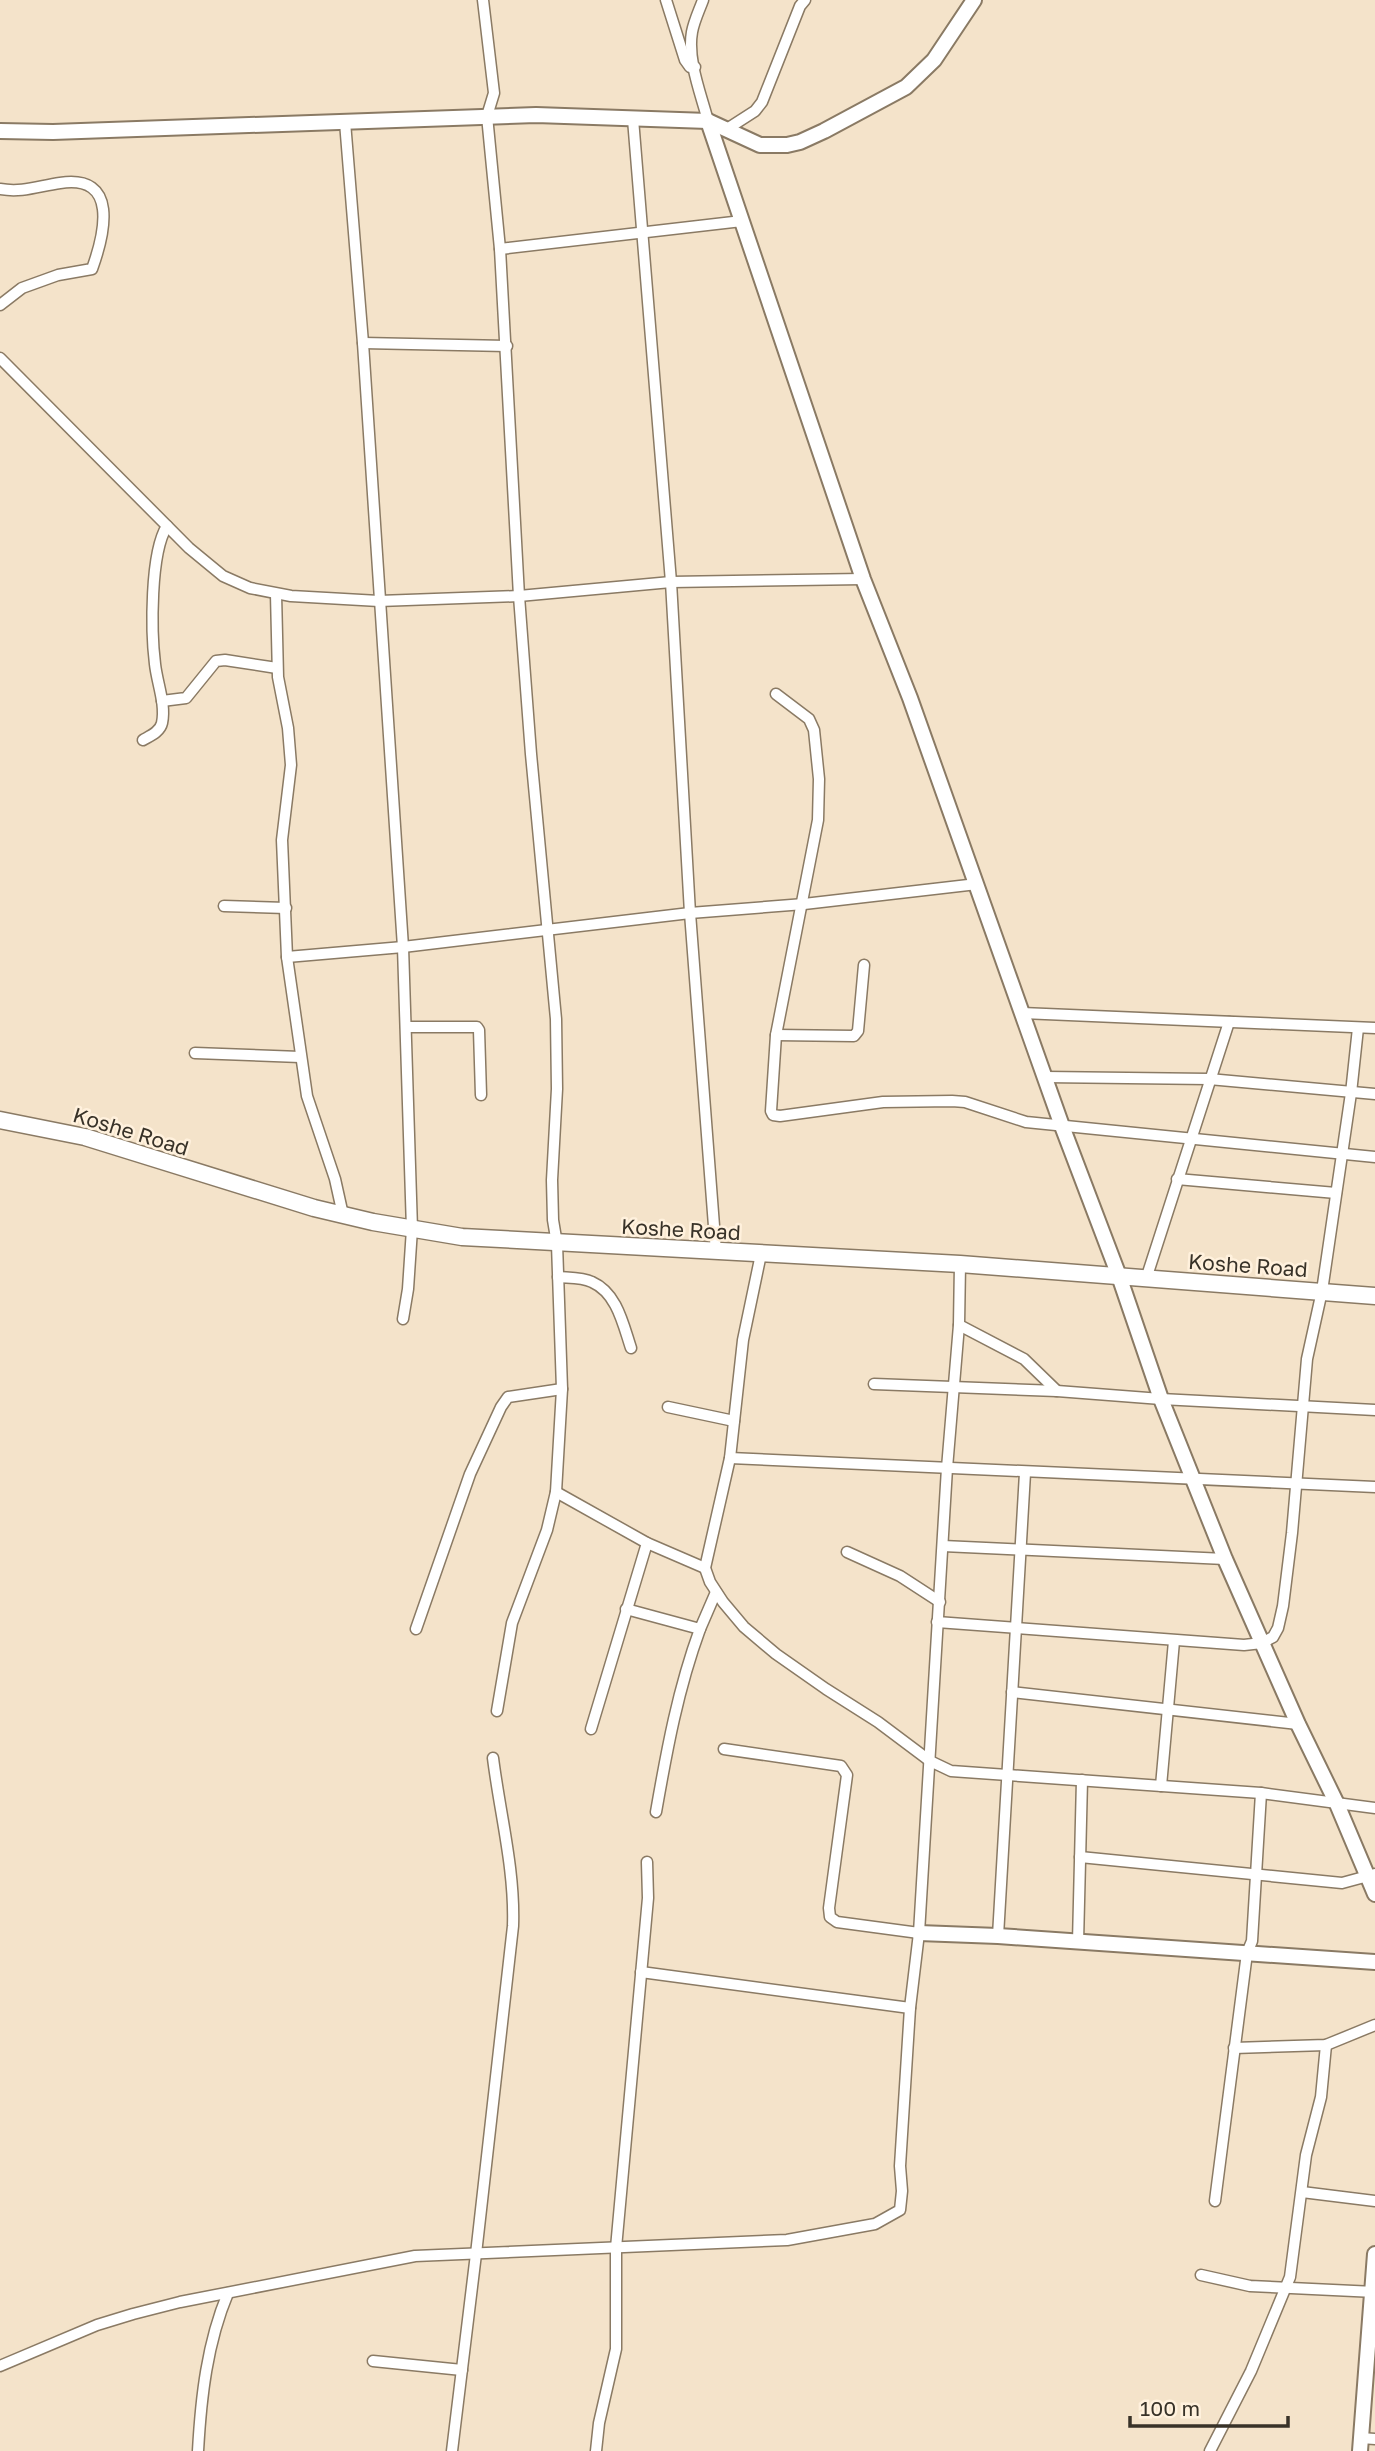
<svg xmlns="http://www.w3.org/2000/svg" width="1375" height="2451" viewBox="0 0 1375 2451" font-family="'Golos Text',sans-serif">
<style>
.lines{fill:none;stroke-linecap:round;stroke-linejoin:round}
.street-casing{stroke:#8a7a64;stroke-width:13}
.secondary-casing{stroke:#8a7a64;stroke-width:18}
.primary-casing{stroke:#8a7a64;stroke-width:19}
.street{stroke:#fff;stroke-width:10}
.secondary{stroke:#fff;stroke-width:14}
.primary{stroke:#fff;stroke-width:16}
.labels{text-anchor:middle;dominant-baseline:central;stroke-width:5;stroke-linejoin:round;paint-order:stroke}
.street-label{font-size:21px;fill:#383228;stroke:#fff1dd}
</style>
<rect width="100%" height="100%" fill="#f4e3ca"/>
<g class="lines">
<g class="street-casing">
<g id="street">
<polyline points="483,0 494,93 487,116 500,249 519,596 531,754 556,1019 557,1089 552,1180 553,1220 557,1244 562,1389 556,1492 547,1530 512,1623 497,1711"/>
<polyline points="666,0 685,60 690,67 695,67"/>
<path d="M703,0C699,11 694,21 692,32C687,60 701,94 708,121"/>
<polyline points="633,119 671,582 690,913 716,1252"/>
<polyline points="345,122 363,343 403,947 412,1229 408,1289 403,1319"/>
<polyline points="727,129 755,111 762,102 800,6 805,0"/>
<path d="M0,189C22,193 39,186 60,183C119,174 105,233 92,269L58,275L22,288L0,305"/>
<polyline points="500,249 742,221"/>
<polyline points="363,343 507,346"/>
<polyline points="0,358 189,548 223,576 250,588 291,596 379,601 519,596 671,582 863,579"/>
<polyline points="276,594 278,677 288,728 291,765 282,840 287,957 307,1096 335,1179 343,1215"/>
<polyline points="776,694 809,719 814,730 819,779 818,820 776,1035 771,1111 773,1115 780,1116 883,1102 952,1101 965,1102 1026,1122 1375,1157"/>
<polyline points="162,701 186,698 216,661 225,660 277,668"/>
<path d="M143,740C150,736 160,732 162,723C166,704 157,683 155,664C151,632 150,553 167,526"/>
<polyline points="224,906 286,908"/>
<polyline points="287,957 403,947 690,913 804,904 977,884"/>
<polyline points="1022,1013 1375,1028"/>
<polyline points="406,1027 477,1027 479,1030 481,1095"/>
<polyline points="776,1035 854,1036 858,1031 864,965"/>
<polyline points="195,1053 300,1057"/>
<polyline points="1045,1077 1209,1079 1375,1094"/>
<polyline points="1177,1179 1336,1193"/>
<polyline points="761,1254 743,1340 730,1458 705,1568 710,1582 723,1602 744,1627 776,1654 826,1689 878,1722 930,1761 951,1771 1261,1793 1375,1808"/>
<polyline points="960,1264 959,1325 1024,1359 1057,1391"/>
<path d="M558,1277C568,1278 582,1277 592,1282C617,1293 623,1324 631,1348"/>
<polyline points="1146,1279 1229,1022"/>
<polyline points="874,1384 1057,1391 1161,1399 1375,1410"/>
<polyline points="668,1407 734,1421"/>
<polyline points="730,1458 1375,1487"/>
<polyline points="556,1492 647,1543 705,1568"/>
<polyline points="943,1546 1225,1559"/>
<polyline points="847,1552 900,1576 940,1602"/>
<path d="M626,1609L700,1629C678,1689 667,1749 656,1812"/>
<polyline points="937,1622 1244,1645 1262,1643 1273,1637 1278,1628 1283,1606 1292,1533 1307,1359 1322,1291 1351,1093 1358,1028"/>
<polyline points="416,1629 470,1474 501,1407 508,1397 562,1389"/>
<polyline points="700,1629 716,1592"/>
<polyline points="1012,1692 1298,1724"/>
<polyline points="591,1729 647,1543"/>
<polyline points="724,1749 841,1766 847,1775 829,1908 830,1917 837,1922 919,1933"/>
<polyline points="1161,1786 1174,1641"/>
<polyline points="1080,1857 1342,1883 1375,1874"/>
<polyline points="998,1936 1025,1473"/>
<polyline points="1078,1942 1082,1780"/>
<polyline points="641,1972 910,2008"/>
<polyline points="1234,2048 1326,2045 1375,2025"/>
<polyline points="1302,2192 1375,2201"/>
<polyline points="1215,2201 1247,1953 1252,1941 1261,1793"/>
<polyline points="1201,2275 1250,2286 1375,2292"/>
<polyline points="373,2361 462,2370"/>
<polyline points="0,2366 97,2325 133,2314 180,2302 415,2256 787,2240 875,2224 900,2210 902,2191 900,2166 910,2008 919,1933 947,1468 959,1325"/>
<polyline points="1361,2438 1375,2439"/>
<path d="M198,2451C201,2397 207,2343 228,2293"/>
<path d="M452,2451L476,2254L513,1926C515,1870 500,1814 493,1758"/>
<polyline points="596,2451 599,2423 616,2349 616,2248 648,1898 647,1862"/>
<polyline points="1210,2451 1251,2371 1290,2277 1306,2155 1321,2097 1326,2045"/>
</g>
</g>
<g class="secondary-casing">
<g id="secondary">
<polyline points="708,121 863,579 910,698 1062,1126 1119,1276 1161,1399 1225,1559 1298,1724 1337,1804 1375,1894"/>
<polyline points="0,131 53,132 536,115 708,121 760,145 787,145 800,142 824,131 906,87 934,60 974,0"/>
<polyline points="919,1933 998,1936 1375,1962"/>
<polyline points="1360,2451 1375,2254"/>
</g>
</g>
<g class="primary-casing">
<polyline id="primary" points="0,1120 85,1137 314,1208 373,1222 462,1237 960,1264 1375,1296"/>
</g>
<use href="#street" class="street"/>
<use href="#secondary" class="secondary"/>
<use href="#primary" class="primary"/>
</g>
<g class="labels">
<g class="street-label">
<text transform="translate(131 1131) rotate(17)">Koshe Road</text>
<text transform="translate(681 1229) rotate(3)">Koshe Road</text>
<text transform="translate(1248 1265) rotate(4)">Koshe Road</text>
</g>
</g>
<path d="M1130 2416v10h158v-10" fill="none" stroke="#383228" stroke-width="3.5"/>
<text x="1140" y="2416" font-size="21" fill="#383228" stroke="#fff1dd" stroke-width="5" paint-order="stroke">100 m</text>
</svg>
